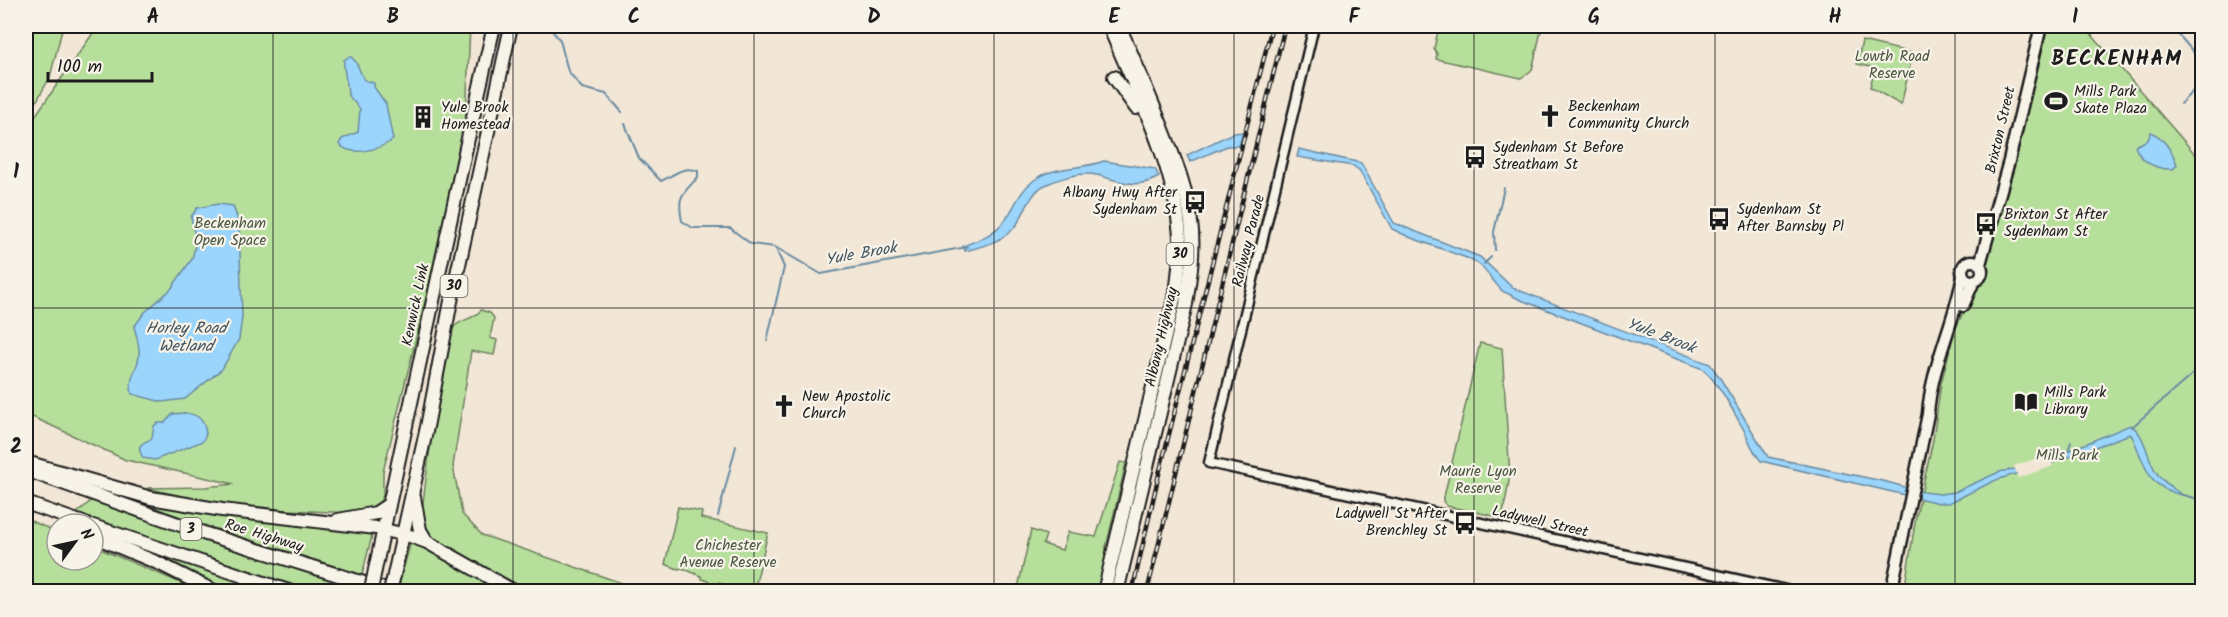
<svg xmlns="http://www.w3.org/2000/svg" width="2228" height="617" viewBox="0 0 2228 617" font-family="Kalam,sans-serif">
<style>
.green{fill:#b7df9c;stroke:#6a7e5c;stroke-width:1.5}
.water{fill:#9cd5fc;stroke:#698ba2;stroke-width:1.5}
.pier{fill:#f2e6d6}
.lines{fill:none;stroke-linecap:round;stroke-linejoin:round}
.stream{stroke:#698ba2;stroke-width:2}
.minor-casing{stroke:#1c1c1c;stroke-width:13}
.major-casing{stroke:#1c1c1c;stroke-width:15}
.highway-casing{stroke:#1c1c1c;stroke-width:16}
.minor{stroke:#f7f3e8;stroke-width:8}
.major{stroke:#f7f3e8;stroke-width:10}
.highway{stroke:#f7f3e8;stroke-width:12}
.rail-casing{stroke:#1c1c1c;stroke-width:4.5}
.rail{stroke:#f7f3e8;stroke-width:2;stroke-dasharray:7;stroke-linecap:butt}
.highway-bridge-casing{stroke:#1c1c1c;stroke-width:16;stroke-linecap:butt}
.highway-bridge{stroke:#f7f3e8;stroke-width:12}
.grid{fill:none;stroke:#1c1c1c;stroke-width:1.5;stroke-opacity:0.55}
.labels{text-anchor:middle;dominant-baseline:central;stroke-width:4.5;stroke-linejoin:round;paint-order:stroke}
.shield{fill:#f7f3e8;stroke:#5e5c59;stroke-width:1.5}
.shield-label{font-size:14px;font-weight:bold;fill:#1c1c1c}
.park-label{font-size:15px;fill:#4a5642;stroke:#f7f3e8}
.poi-label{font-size:15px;fill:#1c1c1c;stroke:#f7f3e8;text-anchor:start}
.street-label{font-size:15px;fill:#1c1c1c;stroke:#f7f3e8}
.water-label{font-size:16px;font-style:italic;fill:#42545f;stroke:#f7f3e8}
.district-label{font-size:21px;font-weight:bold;letter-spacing:1.5px;fill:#1c1c1c;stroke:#f7f3e8}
.neatline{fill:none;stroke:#1c1c1c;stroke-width:2}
.grid-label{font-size:20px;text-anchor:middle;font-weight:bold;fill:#1c1c1c}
</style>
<rect width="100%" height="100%" fill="#f2e6d6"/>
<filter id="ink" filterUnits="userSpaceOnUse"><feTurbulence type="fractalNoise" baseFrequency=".0167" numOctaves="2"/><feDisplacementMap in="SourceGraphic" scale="12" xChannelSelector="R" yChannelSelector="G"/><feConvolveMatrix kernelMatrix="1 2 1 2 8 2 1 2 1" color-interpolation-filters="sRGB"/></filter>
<g filter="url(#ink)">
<g class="green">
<polygon points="26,26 63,26 50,77 26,120"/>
<polygon points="98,26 470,26 465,140 383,472 383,496 379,503 368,509 353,513 288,510 210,503 147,488 205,487 234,484 126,460 26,414 26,129"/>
<polygon points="1439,26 1517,26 1541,31 1532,70 1521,78 1436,59 1437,54 1434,49"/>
<polygon points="2047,26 2078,26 2091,34 2202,162 2202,591 1904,592 1916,517 1933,440 1941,383 1955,330 1971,295 1984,280 1987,266 1985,263 1995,234"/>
<polygon points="1862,41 1913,53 1901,105 1870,87 1875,68 1857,64"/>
<path d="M481,310L490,313L494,318L490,338L497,340L494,355L471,351L453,466L462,514L482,535L645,591H529L425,533L423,503L435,408L452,329C462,317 473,321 481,310Z"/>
<polygon points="1480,343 1502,348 1510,476 1503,514 1499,517 1447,506 1443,501"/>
<polygon points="1120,462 1126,463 1106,547 1104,569 1098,591 1017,592 1031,530 1046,535 1043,544 1062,550 1068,532 1096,537"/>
<polygon points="93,499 357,586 357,591 313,591 76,514"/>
<polygon points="157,502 373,532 362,575 259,544 155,508"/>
<polygon points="678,507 702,512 701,518 768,533 754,591 736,591 719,582 716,584 702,579 701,576 682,568 678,569 665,564"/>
<polygon points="26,519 57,532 57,560 93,560 93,546 200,591 26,591"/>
<polygon points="415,543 424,545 511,591 421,591 399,585 410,545"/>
<polygon points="160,555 274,591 227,591 158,558"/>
</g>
<g class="water">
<path d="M350,56L356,62L364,80L374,83V87L386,104L393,140C380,149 351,158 339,144L342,139L358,132L360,109L348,95C348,83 343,73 344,60Z"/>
<polygon points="1243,132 1239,146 1227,146 1190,162 1187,155 1233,133"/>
<path d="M2151,132C2163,137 2173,152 2177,165L2173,169C2157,170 2140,162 2135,146L2148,140Z"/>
<path d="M1299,149L1361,163L1394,223L1480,257L1513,288L1710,364L1720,378L1768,457L1887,482L1923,492L1940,494L1955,492L1999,472L2015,469L2068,451L2130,425C2145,432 2147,459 2156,472C2162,482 2173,488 2182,495C2148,488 2145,466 2133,438L2130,434L2052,463L1996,480L1949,503H1939L1761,461C1753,452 1750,443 1745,432C1733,411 1721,386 1703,369L1521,300L1502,291L1481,266L1472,260L1409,237L1392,229L1359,170L1353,166L1297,157Z"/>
<path d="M1104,161L1155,169L1159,177C1136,190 1120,181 1097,175C1081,171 1057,179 1043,186C1031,193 1025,212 1017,224C1005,241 984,246 965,251L963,246C979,240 995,234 1006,219C1015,206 1020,191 1033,181C1054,165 1081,170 1104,161Z"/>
<path d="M218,204L233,206L239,223L242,317L239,339L222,369L185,399L162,402L132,394C128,377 137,372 139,356C140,346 137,337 134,327L145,312L171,289L192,259L196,242L191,217L197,208Z"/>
<path d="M185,413C198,414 205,420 206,434L203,441L155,460L143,458C135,443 142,445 152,438L154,426L158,423H164L173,414Z"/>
</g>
<polygon class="pier" points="2049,454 2053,466 2018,478 2014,466"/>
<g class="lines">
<g class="stream">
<polyline points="548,26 560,40 568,71 582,88 606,94 622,112"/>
<polyline points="2171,26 2202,62"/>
<polyline points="2180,104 2202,82"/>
<path d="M625,124L639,158L661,181C674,175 684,165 698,171V177C682,195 677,195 682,221L693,228H730L751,244L775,247L821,274L967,247"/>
<polyline points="1495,250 1494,232 1504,188"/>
<polyline points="1484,264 1491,257"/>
<polyline points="767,341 784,267 776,249"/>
<polyline points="2132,427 2202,366"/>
<polyline points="2067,454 2071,442"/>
<polyline points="2179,494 2202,500"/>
<polyline points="718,516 736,446"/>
</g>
<g class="minor-casing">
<polyline id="minor" points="1314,26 1209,463 1795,592"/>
</g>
<g class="major-casing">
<g id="major">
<circle cx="1972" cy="271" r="10"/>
<polyline points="1980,264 2009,161 2041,26"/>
<polyline points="1963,306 1974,281"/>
<path d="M1895,592L1894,578L1928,414C1931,366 1955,322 1963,275"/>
</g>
</g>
<g class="highway-casing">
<g id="highway">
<polyline points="1114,77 1136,108"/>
<polyline points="26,462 151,498 222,510 376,528 410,536 427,542 515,592"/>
<polyline points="26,470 206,534 393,592"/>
<polyline points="414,497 420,530 427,542"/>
<polyline points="26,503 86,524"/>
<polyline points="338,520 376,513 388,505"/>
<polyline points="93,526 291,592"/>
<polyline points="93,536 158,563 216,592"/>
<polyline points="375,570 467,143 494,26"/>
<polyline points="394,575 427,427 450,306 511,26"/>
<path d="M1104,592L1177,286C1179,267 1182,246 1179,226C1172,158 1135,89 1109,26"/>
<path d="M1117,592L1186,304C1190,278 1195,250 1191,222C1187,188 1174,158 1162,127C1148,92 1134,59 1119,26"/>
</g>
</g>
<use href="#minor" class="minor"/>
<use href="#major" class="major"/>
<use href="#highway" class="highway"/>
<g class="rail-casing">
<g id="rail">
<polyline points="1132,592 1158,478 1272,26"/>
<polyline points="1147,592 1285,26"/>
</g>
</g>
<use href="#rail" class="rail"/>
<g class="highway-bridge-casing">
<g id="highway-bridge">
<polyline points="371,590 375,570"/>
<polyline points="390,592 394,575"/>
</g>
</g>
<use href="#highway-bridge" class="highway-bridge"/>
</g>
</g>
<path class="grid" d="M273,26V592M513,26V592M754,26V592M994,26V592M1234,26V592M1474,26V592M1715,26V592M1955,26V592M26,308H2202"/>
<defs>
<g id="stadium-bare" transform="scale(1.8)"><path d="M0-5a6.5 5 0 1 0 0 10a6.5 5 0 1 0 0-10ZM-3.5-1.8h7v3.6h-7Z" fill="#1c1c1c" stroke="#f7f3e8" stroke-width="2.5" paint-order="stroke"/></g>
<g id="church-bare" transform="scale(1.8)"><path d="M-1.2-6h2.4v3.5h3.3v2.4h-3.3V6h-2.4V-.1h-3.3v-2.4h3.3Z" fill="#1c1c1c" stroke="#f7f3e8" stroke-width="2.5" paint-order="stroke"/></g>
<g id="building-bare" transform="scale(1.8)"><path d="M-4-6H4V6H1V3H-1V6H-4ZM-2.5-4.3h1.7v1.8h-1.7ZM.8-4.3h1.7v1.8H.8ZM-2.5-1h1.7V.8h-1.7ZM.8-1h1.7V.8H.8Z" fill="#1c1c1c" stroke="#f7f3e8" stroke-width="2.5" paint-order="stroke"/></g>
<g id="bus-bare" transform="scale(1.8)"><path d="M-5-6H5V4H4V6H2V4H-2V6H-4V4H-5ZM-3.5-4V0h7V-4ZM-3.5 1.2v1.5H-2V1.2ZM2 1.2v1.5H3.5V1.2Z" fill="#1c1c1c" stroke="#f7f3e8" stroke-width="2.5" paint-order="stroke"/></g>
<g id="library-bare" transform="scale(1.8)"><path d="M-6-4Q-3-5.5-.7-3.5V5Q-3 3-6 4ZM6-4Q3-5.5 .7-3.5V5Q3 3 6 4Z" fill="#1c1c1c" stroke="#f7f3e8" stroke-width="2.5" paint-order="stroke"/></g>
</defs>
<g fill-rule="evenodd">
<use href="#stadium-bare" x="2056" y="101"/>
<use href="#church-bare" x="1550" y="116"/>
<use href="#building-bare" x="423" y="117"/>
<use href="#bus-bare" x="1475" y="157"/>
<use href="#bus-bare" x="1195" y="202"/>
<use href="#bus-bare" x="1719" y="219"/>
<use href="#bus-bare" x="1986" y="224"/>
<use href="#library-bare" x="2026" y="402"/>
<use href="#church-bare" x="784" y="406"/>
<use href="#bus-bare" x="1465" y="523"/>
</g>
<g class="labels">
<g class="shield">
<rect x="1166.5" y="243" width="27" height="22" rx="4.5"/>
<rect x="440.5" y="275" width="27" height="22" rx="4.5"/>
<rect x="180.5" y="518" width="21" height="22" rx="4.5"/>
</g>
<g class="shield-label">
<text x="1180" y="254">30</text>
<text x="454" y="286">30</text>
<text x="191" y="529">3</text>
</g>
<g class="park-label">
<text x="1892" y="57">Lowth Road<tspan x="1892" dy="17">Reserve</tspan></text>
<text x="230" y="224">Beckenham<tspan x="230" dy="17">Open Space</tspan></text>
<text x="2067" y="456">Mills Park</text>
<text x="1478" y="472">Maurie Lyon<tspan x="1478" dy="17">Reserve</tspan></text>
<text x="728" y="546">Chichester<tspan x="728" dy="17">Avenue Reserve</tspan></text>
</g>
<g class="poi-label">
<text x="2074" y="92">Mills Park<tspan x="2074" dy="17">Skate Plaza</tspan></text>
<text x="1568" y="107">Beckenham<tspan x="1568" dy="17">Community Church</tspan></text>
<text x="441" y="108">Yule Brook<tspan x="441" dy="17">Homestead</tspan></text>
<text x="1493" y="148">Sydenham St Before<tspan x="1493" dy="17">Streatham St</tspan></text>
<text x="1177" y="193" text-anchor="end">Albany Hwy After<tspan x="1177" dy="17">Sydenham St</tspan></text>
<text x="1737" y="210">Sydenham St<tspan x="1737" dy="17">After Barnsby Pl</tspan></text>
<text x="2004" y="215">Brixton St After<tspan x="2004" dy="17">Sydenham St</tspan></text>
<text x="2044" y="393">Mills Park<tspan x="2044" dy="17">Library</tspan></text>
<text x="802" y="397">New Apostolic<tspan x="802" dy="17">Church</tspan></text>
<text x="1447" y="514" text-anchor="end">Ladywell St After<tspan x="1447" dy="17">Brenchley St</tspan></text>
</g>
<g class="street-label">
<text transform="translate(2001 130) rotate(-77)">Brixton Street</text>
<text transform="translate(1249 241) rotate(-76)">Railway Parade</text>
<text transform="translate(416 305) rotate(-78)">Kenwick Link</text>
<text transform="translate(1162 337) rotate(-77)">Albany Highway</text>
<text transform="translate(1540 522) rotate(13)">Ladywell Street</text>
<text transform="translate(264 536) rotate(17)">Roe Highway</text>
</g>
<g class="water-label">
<text transform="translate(861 254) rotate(-10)">Yule Brook</text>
<text x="186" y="328">Horley Road<tspan x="186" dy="18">Wetland</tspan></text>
<text transform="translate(1661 336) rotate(21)">Yule Brook</text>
</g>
<g class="district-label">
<text x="2117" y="59">BECKENHAM</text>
</g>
</g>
<rect width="2228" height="617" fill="none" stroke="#f7f3e8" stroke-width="66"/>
<g transform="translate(75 542) rotate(57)"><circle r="28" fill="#f7f3e8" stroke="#9f9d96" stroke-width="1.5"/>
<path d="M0-4.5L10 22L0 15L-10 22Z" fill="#1c1c1c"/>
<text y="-9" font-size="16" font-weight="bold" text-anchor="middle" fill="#1c1c1c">N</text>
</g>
<path d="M48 72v9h104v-9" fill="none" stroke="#1c1c1c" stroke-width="3"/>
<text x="57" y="72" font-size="18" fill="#1c1c1c" stroke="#f7f3e8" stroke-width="4.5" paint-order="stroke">100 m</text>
<rect x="33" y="33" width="2162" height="551" class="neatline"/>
<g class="grid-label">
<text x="153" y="23">A</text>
<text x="393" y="23">B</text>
<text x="634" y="23">C</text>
<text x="874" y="23">D</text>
<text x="1114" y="23">E</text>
<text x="1354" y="23">F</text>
<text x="1594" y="23">G</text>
<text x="1835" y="23">H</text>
<text x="2075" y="23">I</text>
<text x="16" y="178">1</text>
<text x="16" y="453">2</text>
</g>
</svg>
